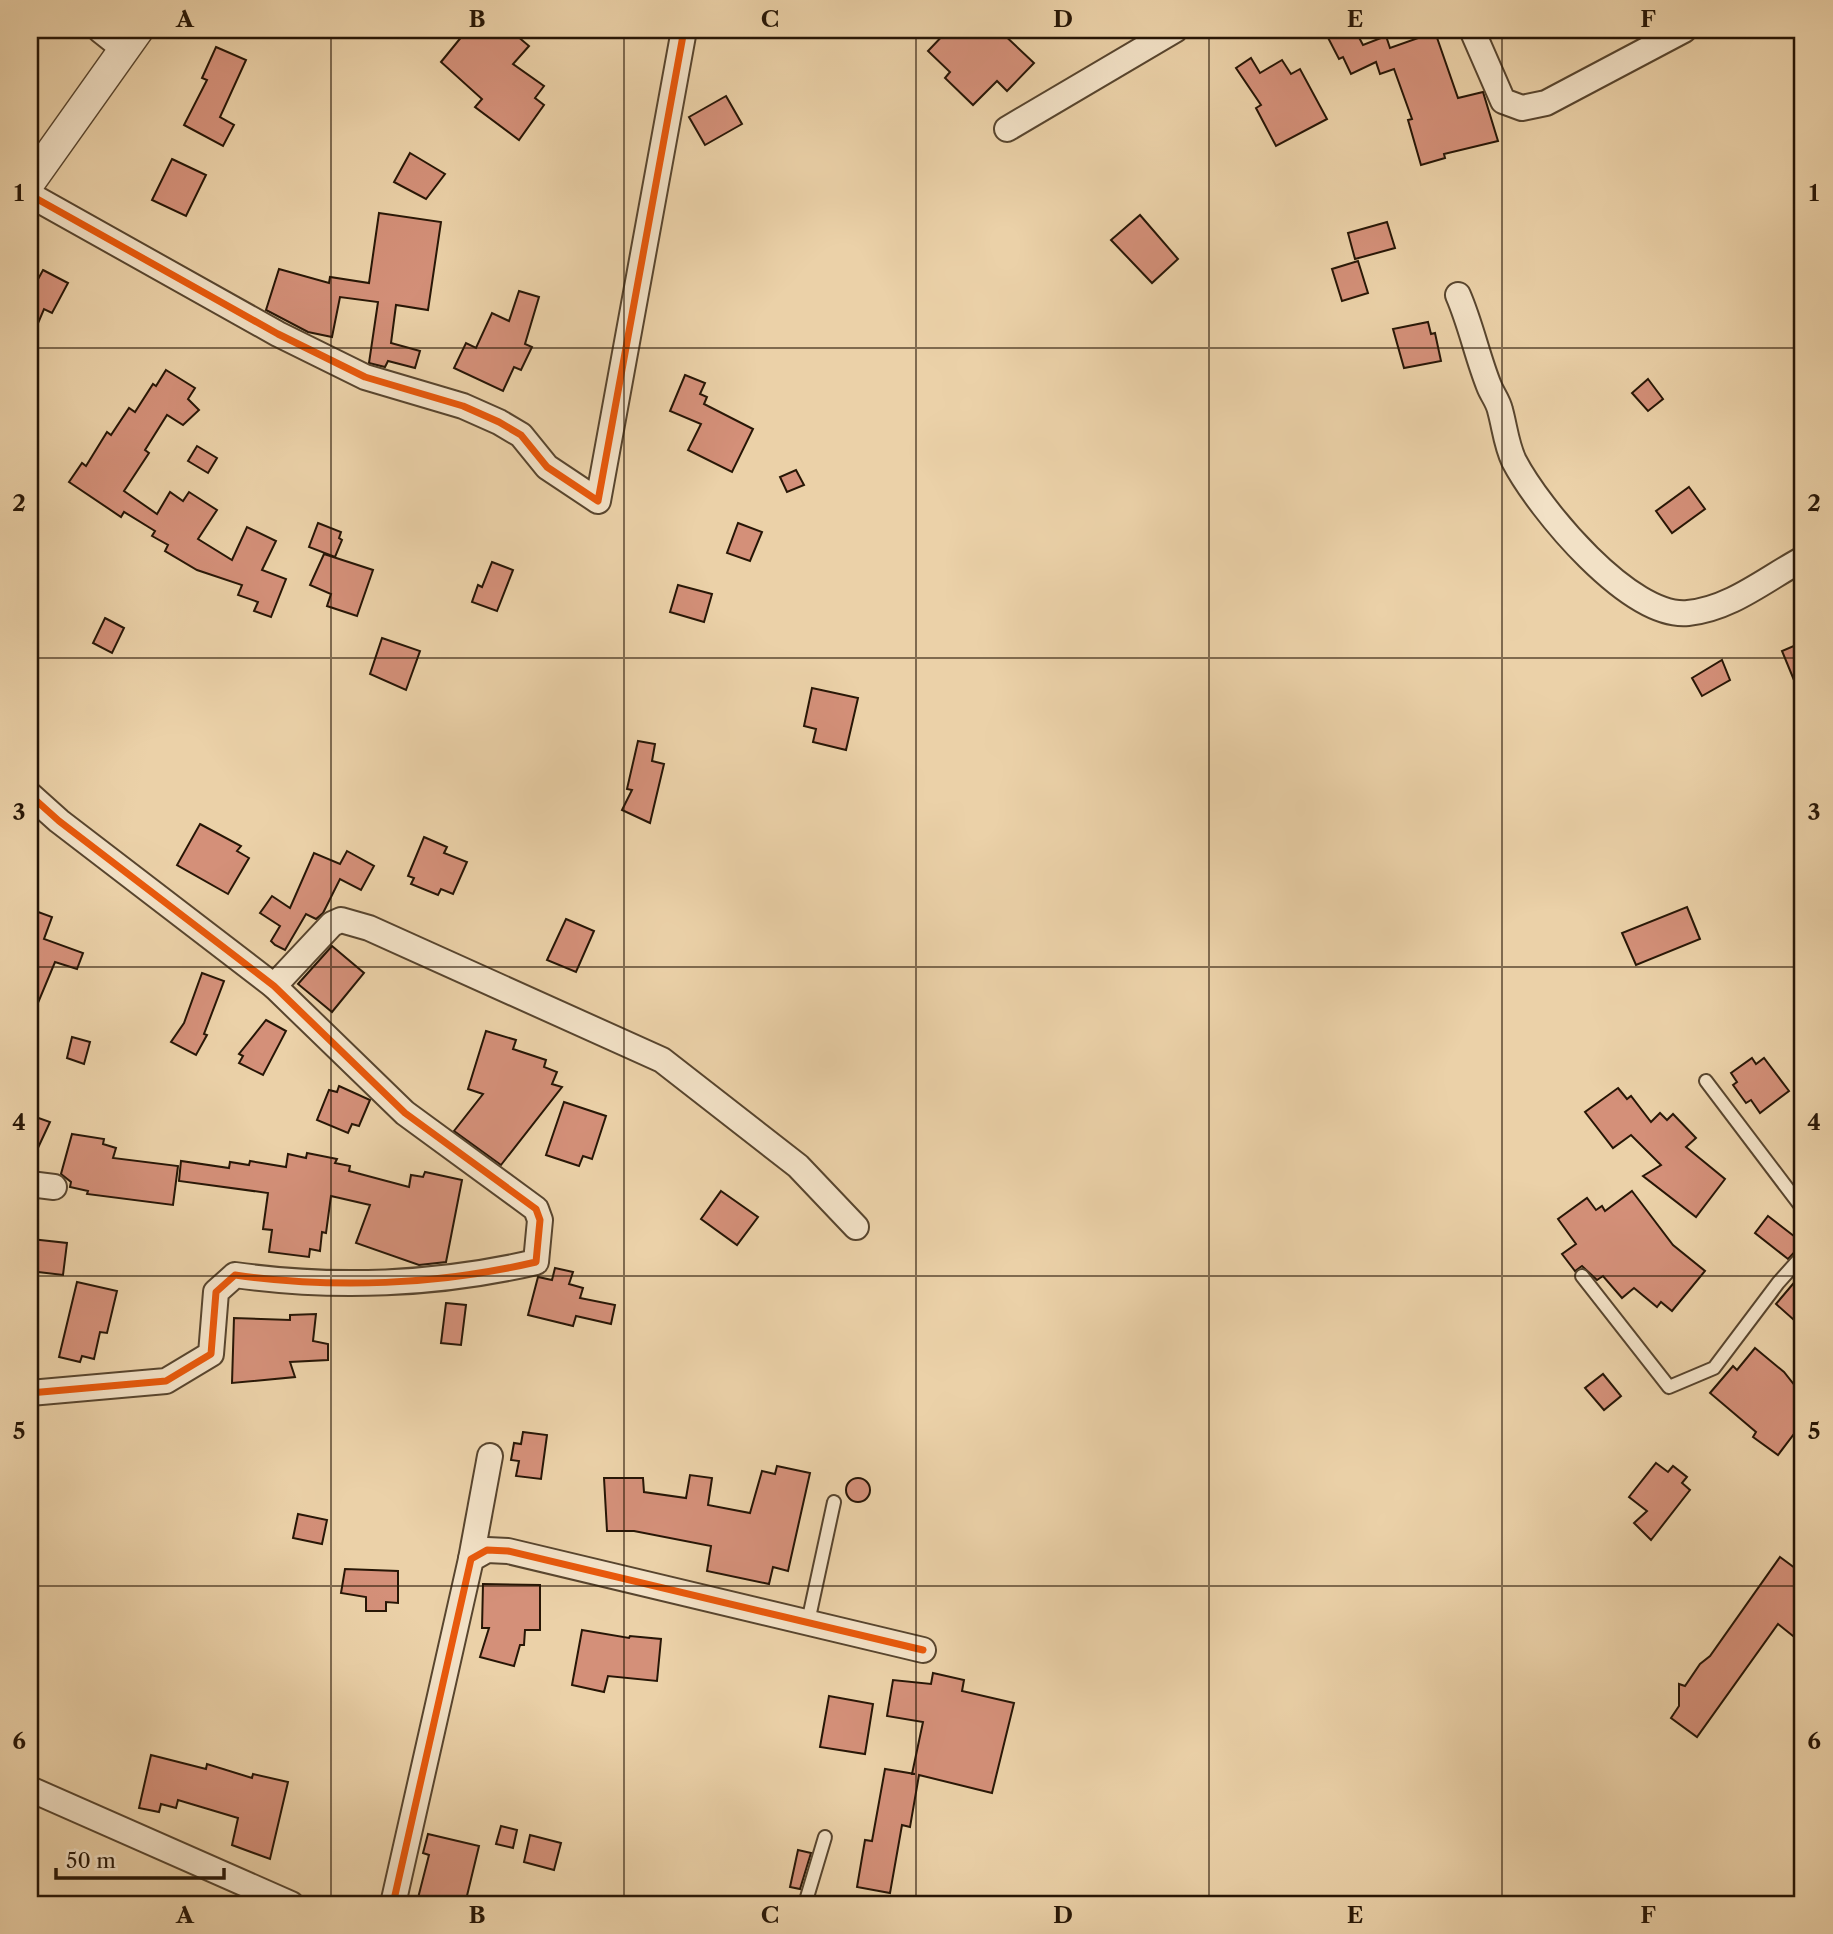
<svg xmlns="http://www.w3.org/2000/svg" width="1833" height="1934" viewBox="0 0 1833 1934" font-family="'Libre Caslon Text',serif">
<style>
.building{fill:#d49079;stroke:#271606;stroke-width:2}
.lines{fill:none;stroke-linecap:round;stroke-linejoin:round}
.service-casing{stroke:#58452e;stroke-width:16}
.minor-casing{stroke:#58452e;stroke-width:28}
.tertiary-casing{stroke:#58452e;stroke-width:33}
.service{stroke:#f2e1c6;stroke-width:12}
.minor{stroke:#f2e1c6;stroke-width:24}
.tertiary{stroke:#f2e1c6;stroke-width:30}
.cycleway-casing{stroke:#f2e1c6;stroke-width:11}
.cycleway{stroke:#e8590c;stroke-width:7}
.grid{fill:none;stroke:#271606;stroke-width:2;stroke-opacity:0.55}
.neatline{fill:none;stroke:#271606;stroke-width:2.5}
.grid-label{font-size:23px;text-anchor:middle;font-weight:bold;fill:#271606}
</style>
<rect width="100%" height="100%" fill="#ebd1a8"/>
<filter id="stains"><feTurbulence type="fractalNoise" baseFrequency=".00286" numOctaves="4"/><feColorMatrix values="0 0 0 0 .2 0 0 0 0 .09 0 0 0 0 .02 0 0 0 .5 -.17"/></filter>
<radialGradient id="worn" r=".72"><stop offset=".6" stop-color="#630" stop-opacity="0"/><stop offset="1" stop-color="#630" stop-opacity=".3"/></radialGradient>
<g class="building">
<polygon points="467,30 510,30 529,46 513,64 544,86 535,98 544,105 519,140 475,107 482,99 441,62"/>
<polygon points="948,30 999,30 1034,63 1007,91 997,81 973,105 945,78 950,72 928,51"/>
<polygon points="1324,30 1355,30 1363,45 1386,36 1390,48 1435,32 1458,98 1483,92 1498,141 1444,154 1445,158 1421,165 1408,120 1412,119 1394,69 1380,74 1376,62 1351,74 1343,57 1339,59"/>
<polygon points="216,47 246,60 220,117 234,125 223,146 184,125 207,80 202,78"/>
<polygon points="1251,58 1260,73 1282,60 1291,74 1300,69 1327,119 1276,146 1256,108 1261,105 1236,68"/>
<polygon points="726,96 742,124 705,145 689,117"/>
<polygon points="410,153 445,174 426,199 394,182"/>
<polygon points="172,159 206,175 186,216 152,200"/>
<polygon points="379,213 441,222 428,310 396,305 391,343 420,351 415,368 388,361 385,367 369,363 378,302 340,297 332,337 308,332 266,310 279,269 329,283 330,277 369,283"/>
<polygon points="1140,215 1178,259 1152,283 1111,240"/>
<polygon points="1387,222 1395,248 1355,259 1348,233"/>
<polygon points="1358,261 1368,293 1342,301 1332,269"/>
<polygon points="43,270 68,283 52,313 44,309 30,342 30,294"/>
<polygon points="519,291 539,297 525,344 532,347 521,370 514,367 503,391 454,368 466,343 476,348 492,313 509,321"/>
<polygon points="1428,322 1431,334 1435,333 1441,361 1404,368 1393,329"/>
<polygon points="166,370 195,388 188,399 199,410 183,425 167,415 145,450 149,453 124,491 157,514 170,492 183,501 189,492 217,510 198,539 232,560 247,527 276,541 262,570 286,579 271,617 254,611 258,602 238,595 242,585 197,570 165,551 168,545 152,536 155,531 124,512 121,517 69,482 82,463 86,466 107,432 111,435 129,408 135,412 153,384 156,386"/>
<polygon points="685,375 705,383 700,394 707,397 704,404 753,429 732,472 688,450 701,424 670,411"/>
<polygon points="1648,379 1663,399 1648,411 1632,393"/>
<polygon points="197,446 217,458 208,473 188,461"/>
<polygon points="796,470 804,485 787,492 780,477"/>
<polygon points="1689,487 1705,509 1672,533 1656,511"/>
<polygon points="318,523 341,532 339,538 342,540 335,557 309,547"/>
<polygon points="738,523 762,532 750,561 727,553"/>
<polygon points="324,554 373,570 357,616 327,606 331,594 310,585"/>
<polygon points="492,562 513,570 497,611 472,602 478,585 482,587"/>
<polygon points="678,585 712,594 704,622 670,612"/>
<polygon points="105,618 124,628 112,653 93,643"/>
<polygon points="382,638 420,651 406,690 370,674"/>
<polygon points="1803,642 1803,702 1782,651"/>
<polygon points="1722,660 1730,680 1702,696 1692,678"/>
<polygon points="812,688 858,698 846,750 813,742 816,729 804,726"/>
<polygon points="638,741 655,744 652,761 664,764 650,823 622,810 632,790 627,789"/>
<polygon points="200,824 241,846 237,851 249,858 228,894 177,865"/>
<polygon points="424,837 447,847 444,853 467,862 453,894 441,889 438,895 411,884 414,878 408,876"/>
<polygon points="347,851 374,866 361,890 340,879 323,913 316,919 306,914 285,950 275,945 271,941 280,926 260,913 272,896 290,908 314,853 340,864"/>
<polygon points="1687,907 1700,939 1636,965 1622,933"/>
<polygon points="30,909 52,917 44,939 83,953 77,969 55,962 30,1022"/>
<polygon points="566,919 594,931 576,972 547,960"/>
<polygon points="332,946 364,973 332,1012 298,984"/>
<polygon points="202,973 224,981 204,1034 207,1035 196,1055 171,1042 184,1023"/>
<polygon points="266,1020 286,1031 263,1075 239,1063 243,1056 239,1054"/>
<polygon points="486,1031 516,1040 513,1049 546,1060 544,1067 557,1072 552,1084 562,1087 501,1165 454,1131 483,1094 468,1089"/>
<polygon points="72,1037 90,1042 84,1064 67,1058"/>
<polygon points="1752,1058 1756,1064 1764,1058 1789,1091 1760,1113 1751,1100 1746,1103 1733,1085 1737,1082 1731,1073"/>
<polygon points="339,1086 370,1100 359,1126 352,1124 348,1133 317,1120 329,1090 337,1092"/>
<polygon points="1618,1088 1627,1099 1631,1096 1651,1122 1660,1113 1667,1120 1673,1114 1696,1138 1686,1147 1725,1179 1696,1217 1643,1176 1661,1165 1631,1135 1613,1148 1585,1112"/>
<polygon points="564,1102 606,1116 592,1159 583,1156 579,1166 546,1155"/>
<polygon points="30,1115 50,1122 30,1165"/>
<polygon points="72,1134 104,1139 103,1144 116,1148 113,1158 178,1166 173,1205 87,1194 88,1191 70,1187 71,1182 61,1174"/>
<polygon points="307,1153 337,1159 335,1163 350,1166 349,1171 409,1187 411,1175 423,1177 425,1172 462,1180 446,1262 419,1265 356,1243 370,1205 331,1196 326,1233 322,1232 320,1251 310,1249 309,1257 269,1252 272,1230 263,1229 268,1193 179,1181 181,1161 229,1168 230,1162 249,1165 250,1161 286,1167 288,1154 306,1158"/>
<polygon points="721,1191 758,1217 737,1245 701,1219"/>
<polygon points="1632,1191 1673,1245 1705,1271 1672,1311 1661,1302 1657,1307 1634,1288 1622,1298 1603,1276 1597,1280 1582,1266 1575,1271 1562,1254 1576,1244 1558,1219 1587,1198 1596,1210 1602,1206 1605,1211"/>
<polygon points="1768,1216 1803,1243 1788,1259 1755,1233"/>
<polygon points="31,1239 67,1243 63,1275 30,1271"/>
<polygon points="555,1268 573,1272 569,1284 583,1288 580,1298 615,1305 611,1324 576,1316 573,1326 528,1315 538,1277 552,1280"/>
<polygon points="1803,1272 1803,1328 1776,1304"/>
<polygon points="77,1282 117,1291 107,1333 100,1332 94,1359 82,1356 80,1362 59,1357"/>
<polygon points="446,1303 466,1305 461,1345 441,1343"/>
<polygon points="316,1314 313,1341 328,1344 328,1360 290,1362 295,1377 232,1383 234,1318 290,1320 290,1315"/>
<polygon points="1755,1348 1784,1372 1803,1396 1803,1422 1778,1455 1753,1437 1756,1432 1710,1393 1733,1366 1737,1370"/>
<polygon points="1603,1374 1621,1396 1604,1410 1585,1388"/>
<polygon points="523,1432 547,1435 541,1479 516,1476 519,1461 511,1460 514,1443 521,1444"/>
<polygon points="1656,1463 1668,1472 1673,1466 1687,1477 1682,1483 1690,1490 1651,1540 1634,1523 1647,1511 1629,1497"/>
<polygon points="777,1466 810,1473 788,1571 773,1567 769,1584 707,1571 711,1546 634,1531 607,1531 604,1478 643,1478 644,1492 686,1498 690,1475 712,1478 708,1505 750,1513 762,1471 775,1474"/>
<circle cx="858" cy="1490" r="12"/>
<polygon points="298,1514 327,1520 322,1544 293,1538"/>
<polygon points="1780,1557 1803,1574 1803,1644 1778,1624 1697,1737 1671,1718 1679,1706 1679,1684 1685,1686 1700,1664 1710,1656"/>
<polygon points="345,1569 398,1571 398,1603 386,1602 386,1611 366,1611 366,1597 341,1593"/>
<polygon points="483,1584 540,1585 540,1630 525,1630 524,1645 520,1645 514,1666 480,1657 489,1628 482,1628"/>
<polygon points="582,1630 629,1638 630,1636 661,1639 657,1681 608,1676 604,1692 572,1685"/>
<polygon points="933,1673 964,1680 962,1691 1014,1703 992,1793 919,1775 910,1827 902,1825 890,1893 857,1887 865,1840 872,1841 885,1769 915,1774 912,1774 923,1722 887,1716 893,1680 931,1684"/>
<polygon points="829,1696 873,1704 865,1754 820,1747"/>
<polygon points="151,1755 206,1769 207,1764 252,1778 253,1774 288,1782 270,1859 232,1845 238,1818 178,1800 176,1808 161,1804 159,1812 139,1808"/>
<polygon points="501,1826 517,1830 513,1848 496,1844"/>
<polygon points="428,1834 479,1846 465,1904 443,1904 418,1898 429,1855 423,1853"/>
<polygon points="530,1835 561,1843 554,1870 524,1862"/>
<polygon points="798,1850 811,1853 800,1889 790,1887"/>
</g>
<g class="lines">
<g class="service-casing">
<g id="service">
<polyline points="1706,1081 1803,1209"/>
<polyline points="1582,1276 1669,1387 1714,1368 1778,1283 1803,1255"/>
<polyline points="808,1622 834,1502"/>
<polyline points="805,1904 825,1837"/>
</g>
</g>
<g class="minor-casing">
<g id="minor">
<polyline points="100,30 124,49"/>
<polyline points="1472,30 1503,101 1522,108 1546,103 1684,30"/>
<polyline points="1007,129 1175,30"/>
<polyline points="30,195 278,334 365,377 463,406 499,422 521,435 547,467 598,501 684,30"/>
<path d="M1458,295C1471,325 1477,356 1489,386C1492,394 1498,401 1500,410C1505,428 1506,444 1514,461C1539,509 1630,619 1688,613C1731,609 1767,578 1803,559"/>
<path d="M30,795L59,821L274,986L405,1113L536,1209L540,1220L536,1262C438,1285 334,1289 235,1275L216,1292L211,1354L166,1381L30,1393"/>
<polyline points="274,986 332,924 341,920 369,928 662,1060 798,1166 856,1227"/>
<polyline points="30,1184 54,1187"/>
<polyline points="471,1559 490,1456"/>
<polyline points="30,1789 291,1904"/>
<polyline points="393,1904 471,1559 487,1550 508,1551 923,1650"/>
</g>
</g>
<g class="tertiary-casing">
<polyline id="tertiary" points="30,182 138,30"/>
</g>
<use href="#service" class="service"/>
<use href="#minor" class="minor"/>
<use href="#tertiary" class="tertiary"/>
<g class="cycleway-casing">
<g id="cycleway">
<polyline points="30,195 278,334 365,377 463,406 499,422 521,435 547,467 598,501 684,30"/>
<path d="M30,795L59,821L274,986L405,1113L536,1209L540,1220L536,1262C438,1285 334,1289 235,1275L216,1292L211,1354L166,1381L30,1393"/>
<polyline points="393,1904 471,1559 487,1550 508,1551 923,1650"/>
</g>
</g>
<use href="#cycleway" class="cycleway"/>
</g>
<path class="grid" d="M331,30V1904M624,30V1904M916,30V1904M1209,30V1904M1502,30V1904M30,348H1803M30,658H1803M30,967H1803M30,1276H1803M30,1586H1803"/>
<rect width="1833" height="1934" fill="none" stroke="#ebd1a8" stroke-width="77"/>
<path d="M56 1868v10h168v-10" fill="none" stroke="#271606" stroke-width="3.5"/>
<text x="66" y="1868" font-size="21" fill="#271606" stroke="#f2e1c6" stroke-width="5" paint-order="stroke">50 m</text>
<rect x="38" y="38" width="1756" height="1858" class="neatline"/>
<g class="grid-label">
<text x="185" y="27">A</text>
<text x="477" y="27">B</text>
<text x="770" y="27">C</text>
<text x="1063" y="27">D</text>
<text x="1355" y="27">E</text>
<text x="1648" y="27">F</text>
<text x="19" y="201">1</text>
<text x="1814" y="201">1</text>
<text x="19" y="511">2</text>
<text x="1814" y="511">2</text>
<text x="19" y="820">3</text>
<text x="1814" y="820">3</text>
<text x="19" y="1130">4</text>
<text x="1814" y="1130">4</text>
<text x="19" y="1439">5</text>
<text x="1814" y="1439">5</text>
<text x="19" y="1749">6</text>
<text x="1814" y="1749">6</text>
<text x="185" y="1923">A</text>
<text x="477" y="1923">B</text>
<text x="770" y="1923">C</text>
<text x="1063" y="1923">D</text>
<text x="1355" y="1923">E</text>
<text x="1648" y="1923">F</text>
</g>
<rect width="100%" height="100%" filter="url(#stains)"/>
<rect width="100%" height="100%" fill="url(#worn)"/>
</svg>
